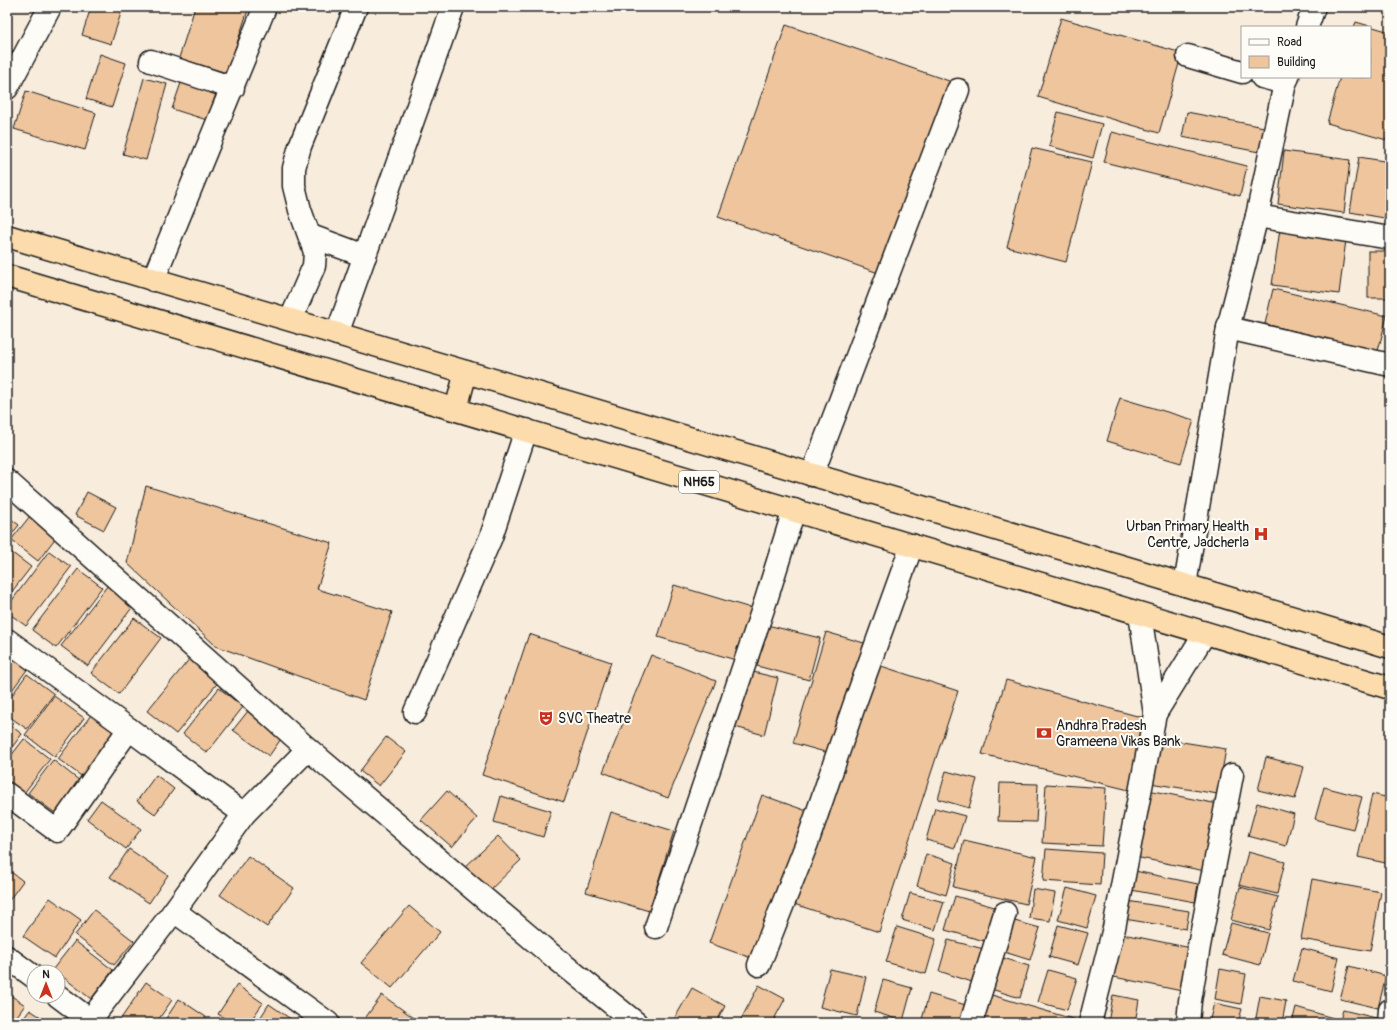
<svg xmlns="http://www.w3.org/2000/svg" width="1397" height="1030" viewBox="0 0 1397 1030" font-family="Pangolin,sans-serif">
<style>
.building{fill:#eec59d;stroke:#1c1c1c}
.lines{fill:none;stroke-linecap:round;stroke-linejoin:round}
.minor-casing{stroke:#1c1c1c;stroke-width:25}
.highway-casing{stroke:#1c1c1c;stroke-width:25}
.minor{stroke:#fdfcf7;stroke-width:22}
.highway{stroke:#fcdcac;stroke-width:22}
.labels{text-anchor:middle;dominant-baseline:central;stroke-width:4;stroke-linejoin:round;paint-order:stroke}
.shield{fill:#fdfcf7;stroke:#605f5e;stroke-width:1}
.shield-label{font-size:13px;font-weight:bold;fill:#1c1c1c}
.poi-label{font-size:14px;fill:#1c1c1c;stroke:#fdfcf7;text-anchor:start}
</style>
<rect width="100%" height="100%" fill="#f8ecdc"/>
<filter id="ink" filterUnits="userSpaceOnUse"><feTurbulence type="fractalNoise" baseFrequency=".025" numOctaves="2"/><feDisplacementMap in="SourceGraphic" scale="8" xChannelSelector="R" yChannelSelector="G"/><feConvolveMatrix kernelMatrix="1 2 1 2 8 2 1 2 1" color-interpolation-filters="sRGB"/></filter>
<g filter="url(#ink)">
<g class="building">
<polygon points="91,7 123,7 111,44 82,35"/>
<polygon points="195,7 249,7 227,73 179,58"/>
<polygon points="1061,18 1182,53 1159,133 1038,97"/>
<polygon points="1356,22 1390,32 1390,141 1327,123 1340,77 1370,77 1370,27 1354,27"/>
<polygon points="786,25 955,83 887,276 718,217"/>
<polygon points="100,54 126,63 112,107 86,99"/>
<polygon points="144,78 167,84 146,160 123,154"/>
<polygon points="182,80 217,91 207,120 172,109"/>
<polygon points="26,91 96,113 85,150 14,129"/>
<polygon points="1058,112 1102,124 1093,158 1049,146"/>
<polygon points="1187,112 1264,127 1259,152 1182,137"/>
<polygon points="1112,132 1247,166 1240,196 1104,162"/>
<polygon points="1032,148 1092,162 1066,262 1007,247"/>
<polygon points="1284,151 1350,160 1344,213 1278,204"/>
<polygon points="1359,157 1390,162 1390,219 1350,212"/>
<polygon points="1281,222 1347,232 1339,294 1272,285"/>
<rect x="1368" y="251" width="22" height="47"/>
<polygon points="1273,289 1387,316 1378,351 1265,324"/>
<polygon points="1120,398 1194,420 1181,463 1107,441"/>
<polygon points="146,486 332,543 317,589 392,612 364,700 216,646 127,563"/>
<polygon points="87,492 116,507 104,530 75,515"/>
<polygon points="7,516 19,525 7,540"/>
<polygon points="30,516 57,536 38,561 11,540"/>
<polygon points="7,549 31,567 7,598"/>
<polygon points="49,551 71,567 26,626 7,612 7,607"/>
<polygon points="78,569 102,587 56,648 32,630"/>
<polygon points="108,585 134,605 88,666 61,646"/>
<polygon points="674,585 754,609 739,661 658,637"/>
<polygon points="134,618 161,638 119,694 91,673"/>
<polygon points="767,625 820,638 809,680 757,666"/>
<polygon points="826,632 864,643 832,754 793,743"/>
<polygon points="529,634 611,662 564,802 482,775"/>
<polygon points="7,651 29,667 7,697"/>
<polygon points="651,655 716,681 668,798 603,772"/>
<polygon points="191,657 220,680 176,734 147,711"/>
<polygon points="872,663 958,691 879,932 794,904"/>
<polygon points="749,671 778,678 764,735 735,727"/>
<polygon points="27,674 54,694 27,729 7,715 7,702"/>
<polygon points="1006,680 1148,719 1129,790 982,754"/>
<polygon points="219,688 243,707 207,753 183,734"/>
<polygon points="54,696 84,718 55,757 25,735"/>
<polygon points="248,711 283,736 269,756 233,730"/>
<polygon points="91,715 117,734 84,778 58,759"/>
<polygon points="7,723 22,734 7,754"/>
<polygon points="386,737 406,752 379,786 360,771"/>
<polygon points="1157,738 1226,749 1218,794 1150,783"/>
<polygon points="24,739 50,759 24,793 7,780 7,761"/>
<polygon points="1266,757 1304,767 1295,799 1258,790"/>
<polygon points="53,760 80,781 55,813 28,793"/>
<polygon points="946,771 977,779 969,808 938,799"/>
<polygon points="156,775 174,789 155,814 137,801"/>
<polygon points="1000,783 1038,784 1036,822 998,821"/>
<polygon points="1046,784 1106,788 1102,846 1042,843"/>
<polygon points="1324,787 1362,797 1353,829 1315,819"/>
<polygon points="1148,790 1218,804 1205,871 1135,857"/>
<polygon points="447,791 477,818 452,847 421,820"/>
<polygon points="1372,794 1390,798 1390,864 1358,857"/>
<polygon points="762,795 807,811 754,959 709,943"/>
<polygon points="501,796 551,811 543,837 494,822"/>
<polygon points="101,800 141,829 126,849 87,819"/>
<polygon points="1257,803 1294,814 1286,846 1248,836"/>
<polygon points="935,808 965,816 955,848 926,840"/>
<polygon points="611,812 674,831 649,911 586,892"/>
<polygon points="498,836 521,860 489,891 465,867"/>
<polygon points="964,840 1037,857 1026,904 953,887"/>
<polygon points="129,849 168,875 149,903 110,877"/>
<polygon points="1046,849 1102,853 1100,885 1043,881"/>
<polygon points="1248,852 1285,862 1277,894 1239,885"/>
<polygon points="926,854 955,863 946,895 917,886"/>
<polygon points="248,856 294,888 267,927 220,895"/>
<polygon points="7,869 23,881 7,903"/>
<polygon points="1130,870 1198,884 1195,902 1126,889"/>
<polygon points="1312,879 1381,892 1370,951 1301,939"/>
<polygon points="1240,887 1278,897 1269,930 1231,920"/>
<polygon points="1067,888 1096,896 1087,928 1058,920"/>
<polygon points="1033,889 1055,893 1050,921 1029,918"/>
<polygon points="910,893 944,902 935,930 902,920"/>
<polygon points="955,896 998,908 988,942 945,930"/>
<polygon points="50,898 81,920 55,958 23,936"/>
<polygon points="1121,900 1189,911 1186,929 1118,918"/>
<polygon points="409,906 440,932 392,988 361,963"/>
<polygon points="94,910 134,941 114,965 75,935"/>
<polygon points="1011,920 1040,928 1030,960 1001,951"/>
<polygon points="1231,923 1268,933 1260,965 1222,955"/>
<polygon points="1058,925 1088,933 1078,965 1049,957"/>
<polygon points="897,927 936,939 926,974 886,962"/>
<polygon points="1118,933 1191,948 1182,991 1109,976"/>
<polygon points="948,940 984,949 975,983 939,971"/>
<polygon points="75,941 113,970 91,999 53,969"/>
<polygon points="1302,948 1339,958 1331,991 1293,981"/>
<polygon points="1000,957 1029,966 1020,998 991,989"/>
<polygon points="1349,966 1386,976 1378,1008 1340,999"/>
<polygon points="830,969 866,977 857,1016 820,1007"/>
<polygon points="1220,969 1246,974 1241,1004 1215,999"/>
<polygon points="1048,970 1077,978 1067,1010 1038,1002"/>
<polygon points="883,980 912,988 903,1021 874,1012"/>
<polygon points="146,982 172,1000 156,1023 118,1023"/>
<polygon points="237,985 263,1003 249,1023 232,1023 218,1014"/>
<polygon points="759,985 785,999 772,1023 739,1023"/>
<polygon points="692,988 725,1006 716,1023 672,1023"/>
<polygon points="7,993 25,1005 12,1023 7,1023"/>
<polygon points="985,993 1076,1020 1075,1023 976,1023"/>
<polygon points="929,994 969,1006 964,1023 921,1023"/>
<polygon points="382,995 421,1023 367,1023 363,1021"/>
<polygon points="1113,995 1139,1000 1135,1023 1108,1023"/>
<polygon points="1260,996 1286,1001 1282,1023 1255,1023"/>
<polygon points="179,999 206,1017 201,1023 163,1023"/>
<polygon points="1214,1003 1242,1009 1238,1023 1209,1023"/>
<polygon points="269,1004 295,1022 295,1023 257,1023"/>
<polygon points="1296,1007 1333,1018 1332,1023 1292,1023"/>
<polygon points="30,1010 50,1023 20,1023"/>
<polygon points="1343,1010 1380,1019 1379,1023 1339,1023"/>
</g>
<g class="lines">
<g class="minor-casing">
<g id="minor">
<polyline points="1307,27 1314,7"/>
<polyline points="1188,56 1242,72"/>
<polyline points="151,61 233,88"/>
<polyline points="1262,77 1285,83"/>
<polyline points="7,88 50,7"/>
<polyline points="1257,216 1390,238"/>
<polyline points="311,236 365,256"/>
<polyline points="153,280 265,7"/>
<polyline points="291,319 314,266 315,252 300,210 294,186 294,168 300,146 356,7"/>
<polyline points="1228,328 1390,365"/>
<polyline points="337,334 453,7"/>
<polyline points="812,475 958,90"/>
<polyline points="7,481 308,749 543,948 636,1023"/>
<polyline points="1185,585 1228,328 1257,216 1285,83 1288,77"/>
<polyline points="7,640 129,729 244,814"/>
<polyline points="415,712 491,537 526,430"/>
<polyline points="1155,714 1205,633"/>
<polyline points="7,794 57,831 129,729"/>
<polyline points="174,911 328,1023"/>
<polyline points="656,927 766,600 794,510"/>
<polyline points="7,957 34,977"/>
<polyline points="759,965 807,843 855,703 912,545"/>
<polyline points="58,996 94,1023"/>
<polyline points="88,1023 174,911 244,814 308,749"/>
<polyline points="971,1023 1005,913"/>
<polyline points="1090,1023 1114,928 1155,714 1140,614"/>
<polyline points="1188,1023 1190,1001 1199,946 1232,775"/>
<polyline points="1389,1023 1390,1010"/>
</g>
</g>
<g class="highway-casing">
<g id="highway">
<polyline points="7,236 1185,585 1390,647"/>
<polyline points="7,276 1390,688"/>
<polyline points="456,409 466,372"/>
</g>
</g>
<use href="#minor" class="minor"/>
<use href="#highway" class="highway"/>
</g>
</g>
<defs>
<g id="hospital-bare" transform="scale(1.2)"><path d="M-5-5h3v3.5h4V-5h3V5h-3V1.5h-4V5h-3Z" fill="#c8321e" stroke="#fdfcf7" stroke-width="2.5" paint-order="stroke"/></g>
<g id="theatre-bare" transform="scale(1.2)"><path d="M-5-5.5Q0-4 5-5.5V0Q5 5 0 6Q-5 5-5 0ZM-3.3-2.5H-1v1.5H-3.3ZM1-2.5H3.3v1.5H1ZM-2.8 1Q0 5.5 2.8 1Z" fill="#c8321e" stroke="#fdfcf7" stroke-width="2.5" paint-order="stroke"/></g>
<g id="bank-bare" transform="scale(1.2)"><path d="M-6-4H6V4H-6ZM0-2.3a2.3 2.3 0 1 0 0 4.6a2.3 2.3 0 1 0 0-4.6Z" fill="#c8321e" stroke="#fdfcf7" stroke-width="2.5" paint-order="stroke"/></g>
</defs>
<g fill-rule="evenodd">
<use href="#hospital-bare" x="1261" y="534"/>
<use href="#theatre-bare" x="546" y="718"/>
<use href="#bank-bare" x="1044" y="733"/>
</g>
<g class="labels">
<rect class="shield" x="679" y="471" width="40" height="22" rx="3"/>
<g class="shield-label">
<text x="699" y="482">NH65</text>
</g>
<g class="poi-label">
<text x="1249" y="526" text-anchor="end">Urban Primary Health<tspan x="1249" dy="16">Centre, Jadcherla</tspan></text>
<text x="558" y="718">SVC Theatre</text>
<text x="1056" y="725">Andhra Pradesh<tspan x="1056" dy="16">Grameena Vikas Bank</tspan></text>
</g>
</g>
<rect width="1397" height="1030" fill="none" stroke="#fdfcf7" stroke-width="24"/>
<rect x="12" y="12" width="1373" height="1006" fill="none" stroke="#1c1c1c" stroke-width="1.5" filter="url(#ink)"/>
<rect x="1241" y="26" width="130" height="52" fill="#fdfcf7" stroke="#a3a29f"/>
<rect x="1249" y="39" width="20" height="6" fill="#fdfcf7" stroke="#a3a29f"/>
<text x="1277" y="46" font-size="12" fill="#1c1c1c">Road</text>
<rect x="1249" y="56" width="20" height="12" fill="#eec59d" stroke="#a3a29f"/>
<text x="1277" y="66" font-size="12" fill="#1c1c1c">Building</text>
<g transform="translate(46 984)"><circle r="19" fill="#fdfcf7" stroke="#a3a29f"/>
<path d="M0-3L7 15L0 10L-7 15Z" fill="#c8321e"/>
<text y="-6" font-size="11" font-weight="bold" text-anchor="middle" fill="#1c1c1c">N</text>
</g>
</svg>
